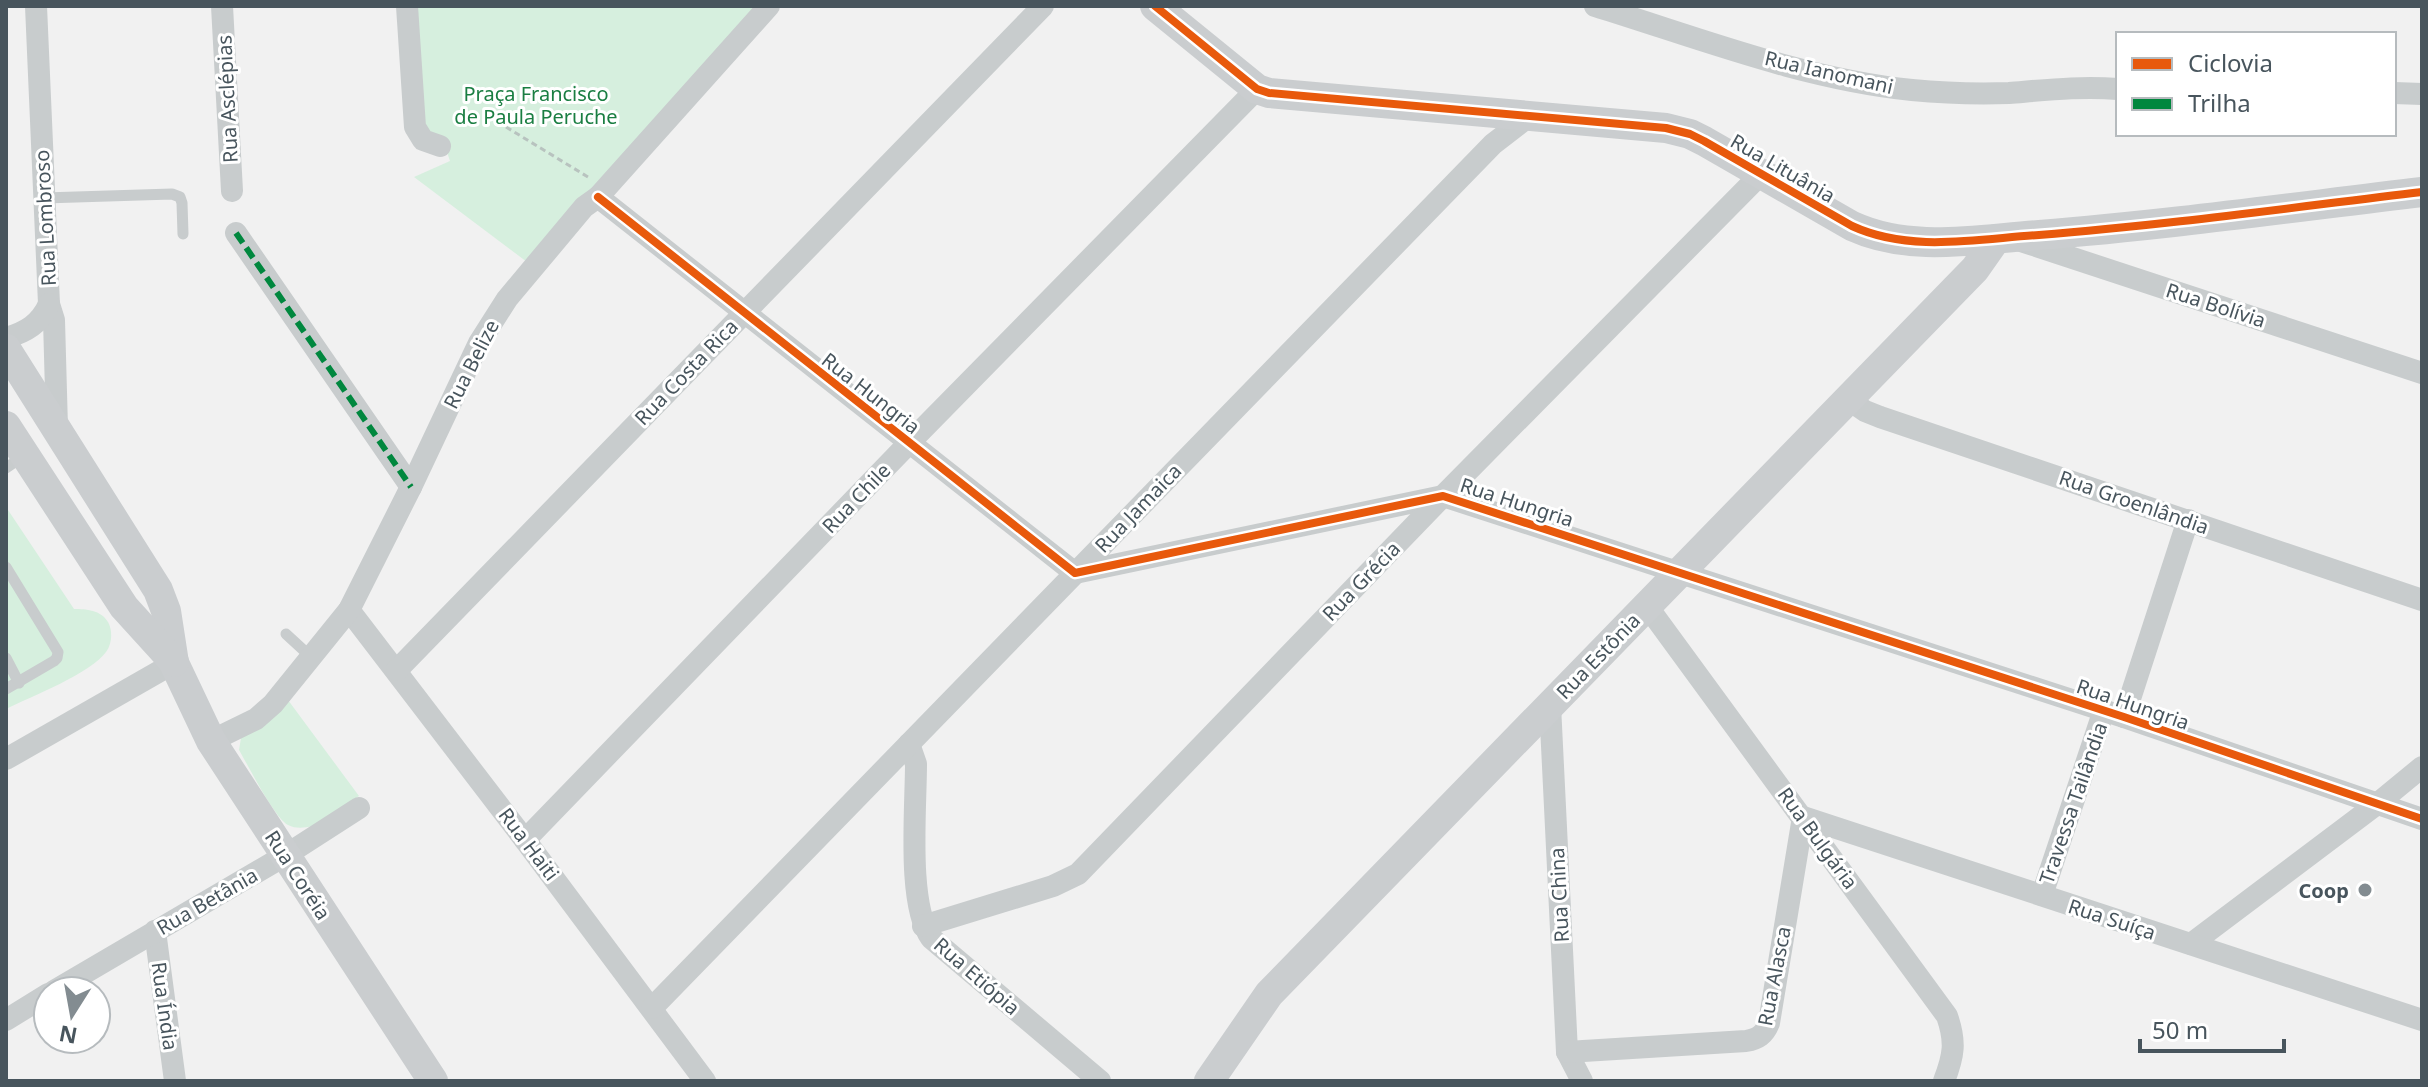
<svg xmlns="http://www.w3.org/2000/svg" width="2428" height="1087" viewBox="0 0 2428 1087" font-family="'Noto Sans',sans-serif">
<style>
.green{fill:#d6efde}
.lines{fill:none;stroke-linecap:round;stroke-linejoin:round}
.path{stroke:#b8c3bf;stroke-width:3;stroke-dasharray:6 4;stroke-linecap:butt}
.lane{stroke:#c8cccd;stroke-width:11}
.street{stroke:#c8cccd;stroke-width:22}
.secondary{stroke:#cacdcf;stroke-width:30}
.quiet{stroke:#00873e;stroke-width:6;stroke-dasharray:12 6;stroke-linecap:butt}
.cycleway-casing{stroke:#fff;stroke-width:13}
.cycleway{stroke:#e8590c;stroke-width:8}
.poi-dot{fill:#838c91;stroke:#fff;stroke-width:3}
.labels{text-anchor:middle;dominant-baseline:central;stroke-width:6;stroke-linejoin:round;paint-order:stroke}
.street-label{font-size:20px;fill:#48555d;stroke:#fff}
.park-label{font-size:20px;fill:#1a7e42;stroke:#fff}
.poi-label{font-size:20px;font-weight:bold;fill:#48555d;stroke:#fff;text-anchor:end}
</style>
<rect width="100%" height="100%" fill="#f1f1f1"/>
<g class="green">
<polygon points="408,6 760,6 527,262 414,177 450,161 447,152 415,127"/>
<path d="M6,507L74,609C86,609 101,610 108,622C113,631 112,644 106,652C90,674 32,696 6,709Z"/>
<path d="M288,700L359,796L313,826C304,828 296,829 288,825C274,817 249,767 239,750L241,738Z"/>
</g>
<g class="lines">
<polyline class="path" points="506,127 588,177"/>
<g class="lane">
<polyline points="44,198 172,194 180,197 182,203 183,234"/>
<polyline points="6,468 25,455"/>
<polyline points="6,567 58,652 57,658 54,661 6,689"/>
<polyline points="286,634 311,657"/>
<polyline points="6,658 19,683"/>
</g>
<g class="street">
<polyline points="36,6 49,304 54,320 57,428"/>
<polyline points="222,6 232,191"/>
<polyline points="407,6 415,127 423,140 440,146"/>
<path d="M1595,6C1699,38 1803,79 1912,90C1943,93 1977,94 2009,93C2046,90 2081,86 2118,89"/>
<polyline points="2394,93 2422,94"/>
<polyline points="598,197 1075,573 1443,496 2124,717 2422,819"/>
<polyline points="236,233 411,487"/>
<polyline points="2021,241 2422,373"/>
<path d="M6,338C26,332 40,324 49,304"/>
<polyline points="1849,400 1865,411 1880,417 2422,600"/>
<path d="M1647,606L1947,1016C1956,1042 1954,1055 1944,1081"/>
<polyline points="349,610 525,840 705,1081"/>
<polyline points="397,670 1043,6"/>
<polyline points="1550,705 1567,1052 1582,1081"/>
<polyline points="2124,717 2188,520"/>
<polyline points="211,741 256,719 273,704 349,610 411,487 479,343 507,299 584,207 598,197 769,6"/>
<path d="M909,744L916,764C916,809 907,904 931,938L1100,1081"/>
<polyline points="6,759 174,663"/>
<polyline points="525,840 909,443 1257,89"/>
<polyline points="2042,895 2104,710"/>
<polyline points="923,926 1053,886 1078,874 1443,496 1762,173"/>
<polyline points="155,931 175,1081"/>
<polyline points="2191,944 2377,804 2422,767"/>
<polyline points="54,991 286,855 359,808"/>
<polyline points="652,1008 1493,144 1528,117"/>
<polyline points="6,1020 48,994"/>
<path d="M1567,1052L1746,1041C1758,1039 1764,1035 1769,1023L1803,817L2422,1020"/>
</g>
<g class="secondary">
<path d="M1155,6L1257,89L1269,93L1666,128L1690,134L1704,141L1852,226C1911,253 1977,239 2039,235C2167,225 2295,207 2422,192"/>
<polyline points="6,349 158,590 166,611 174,663 211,741 433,1081"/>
<polyline points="6,426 124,607 174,662"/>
<polyline points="1209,1081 1269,994 1975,269 1996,239"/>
</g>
<polyline class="quiet" points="236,233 411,487"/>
<g class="cycleway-casing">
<g id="cycleway">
<path d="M1155,6L1257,89L1269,93L1666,128L1690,134L1704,141L1852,226C1911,253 1977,239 2039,235C2167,225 2295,207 2422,192"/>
<polyline points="598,197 1075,573 1443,496 2124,717 2422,819"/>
</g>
</g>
<use href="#cycleway" class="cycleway"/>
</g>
<circle class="poi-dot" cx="2365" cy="890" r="8"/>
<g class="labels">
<g class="street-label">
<text transform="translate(1829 72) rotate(13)">Rua Ianomani</text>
<text transform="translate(227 99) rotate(-93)">Rua Asclépias</text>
<text transform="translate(1783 168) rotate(30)">Rua Lituânia</text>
<text transform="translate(45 218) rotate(-93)">Rua Lombroso</text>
<text transform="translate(2216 305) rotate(18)">Rua Bolívia</text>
<text transform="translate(471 364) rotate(-63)">Rua Belize</text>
<text transform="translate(686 372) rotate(-46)">Rua Costa Rica</text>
<text transform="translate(871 393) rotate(38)">Rua Hungria</text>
<text transform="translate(856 498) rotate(-46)">Rua Chile</text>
<text transform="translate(1517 502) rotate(18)">Rua Hungria</text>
<text transform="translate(2134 502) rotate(19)">Rua Groenlândia</text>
<text transform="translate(1138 508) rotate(-46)">Rua Jamaica</text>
<text transform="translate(1361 581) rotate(-46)">Rua Grécia</text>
<text transform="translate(1598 656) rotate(-46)">Rua Estônia</text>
<text transform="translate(2133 704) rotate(19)">Rua Hungria</text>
<text transform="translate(2073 803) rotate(-71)">Travessa Tailândia</text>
<text transform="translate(1818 838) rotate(54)">Rua Bulgária</text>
<text transform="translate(529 844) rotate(53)">Rua Haiti</text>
<text transform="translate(298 875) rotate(57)">Rua Coréia</text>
<text transform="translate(1559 895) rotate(-93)">Rua China</text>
<text transform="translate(207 901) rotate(-30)">Rua Betânia</text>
<text transform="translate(2112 919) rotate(18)">Rua Suíça</text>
<text transform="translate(977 976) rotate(41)">Rua Etiópia</text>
<text transform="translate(1774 976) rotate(-79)">Rua Alasca</text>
<text transform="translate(165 1006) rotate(82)">Rua Índia</text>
</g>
<g class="park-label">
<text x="536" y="93">Praça Francisco<tspan x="536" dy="23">de Paula Peruche</tspan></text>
</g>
<g class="poi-label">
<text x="2349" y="890">Coop</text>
</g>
</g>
<rect width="2428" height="1087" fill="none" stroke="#48555d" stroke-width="16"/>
<rect x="2116" y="32" width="280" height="104" fill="#ffffff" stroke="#b6bbbe" stroke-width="2"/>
<rect x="2132" y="58" width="40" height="12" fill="#e8590c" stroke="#b6bbbe" stroke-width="2"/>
<text x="2188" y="72" font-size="24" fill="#48555d">Ciclovia</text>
<rect x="2132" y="98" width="40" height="12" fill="#00873e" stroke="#b6bbbe" stroke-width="2"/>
<text x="2188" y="112" font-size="24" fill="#48555d">Trilha</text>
<g transform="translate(72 1015) rotate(191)"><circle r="38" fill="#ffffff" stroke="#b6bbbe" stroke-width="2"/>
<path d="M0-6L14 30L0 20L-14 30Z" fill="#838c91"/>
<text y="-12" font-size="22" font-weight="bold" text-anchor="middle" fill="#48555d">N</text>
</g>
<path d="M2140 1039v12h144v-12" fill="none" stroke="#48555d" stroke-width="4"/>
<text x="2152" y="1039" font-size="24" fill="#48555d" stroke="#ffffff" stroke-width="6" paint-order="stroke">50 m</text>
</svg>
